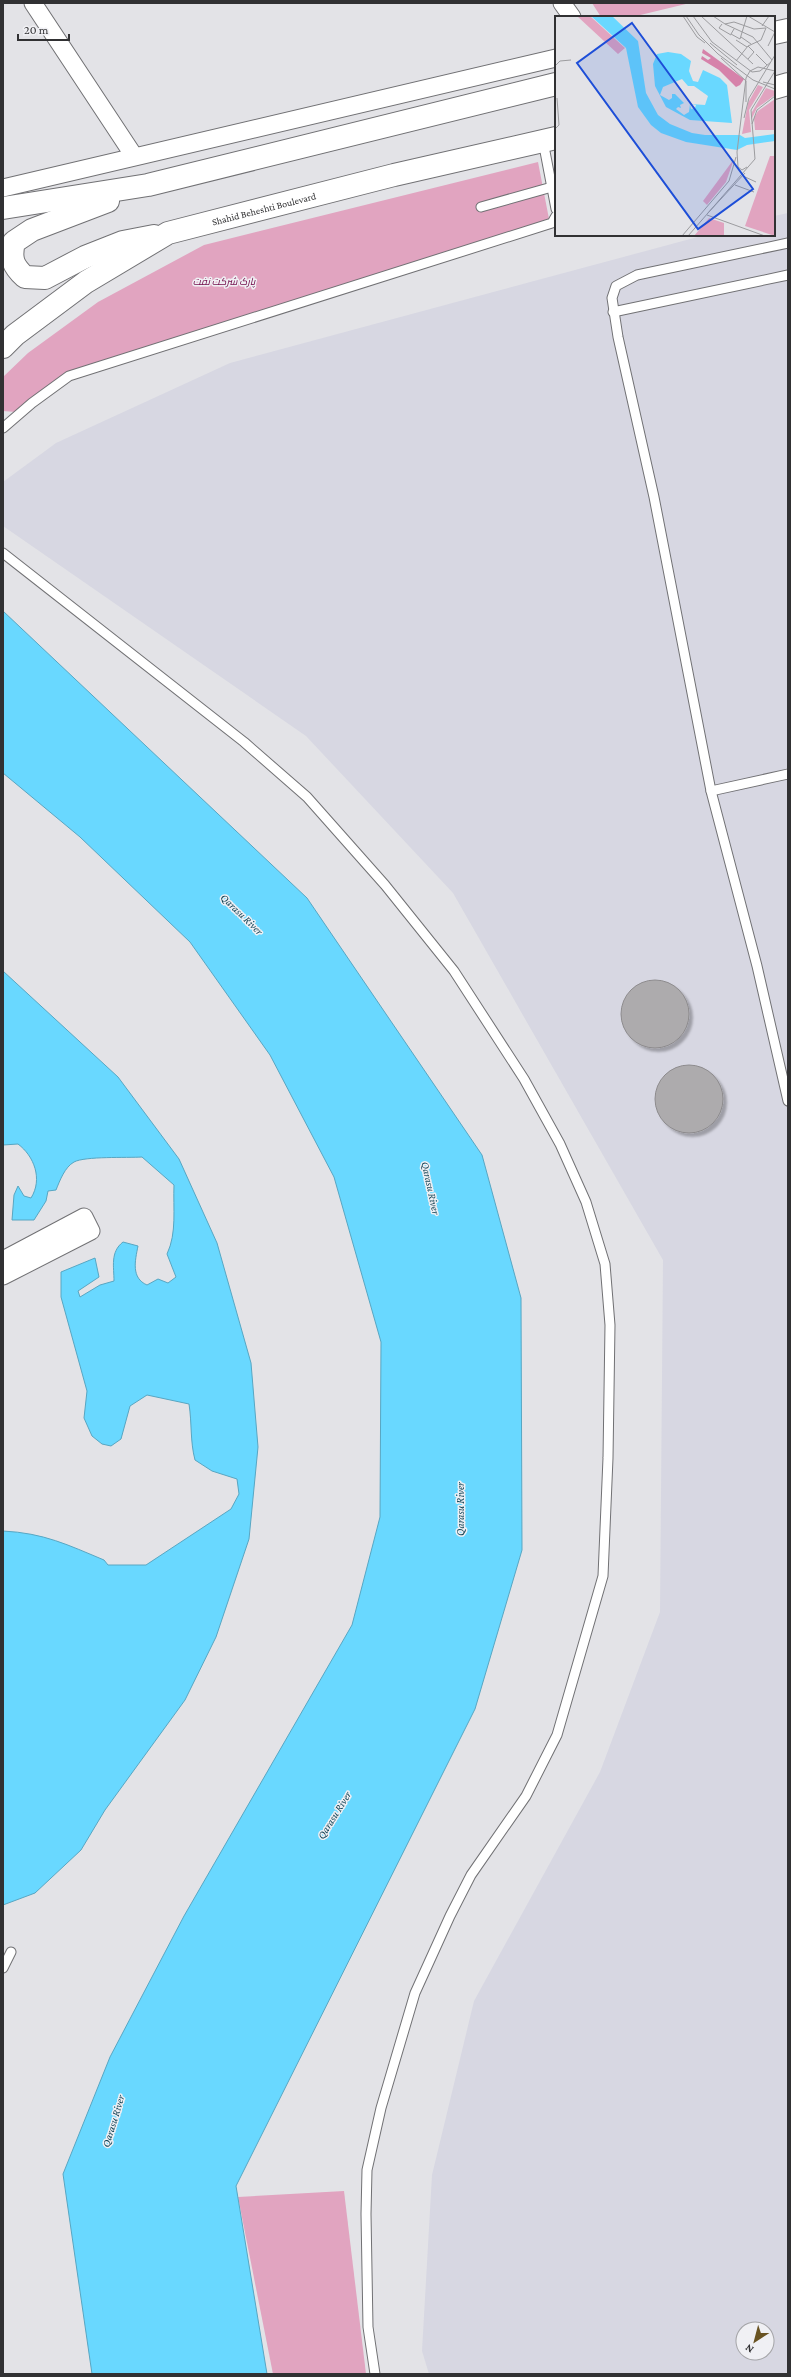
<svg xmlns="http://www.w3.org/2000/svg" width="791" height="2377" viewBox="0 0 791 2377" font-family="'Crimson Pro',Cairo,serif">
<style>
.built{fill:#d7d7e2;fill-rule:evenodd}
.green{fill:#e1a4c0}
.water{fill:#69d8ff;stroke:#58a6c2}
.building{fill:#adabad;stroke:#8d8b8d;filter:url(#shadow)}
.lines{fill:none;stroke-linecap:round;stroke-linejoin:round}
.lane-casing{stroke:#717174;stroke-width:11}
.street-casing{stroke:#717174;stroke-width:19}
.primary-casing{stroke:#717174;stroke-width:24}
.lane{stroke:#fff;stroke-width:9}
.street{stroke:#fff;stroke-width:17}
.primary{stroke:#fff;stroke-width:22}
.labels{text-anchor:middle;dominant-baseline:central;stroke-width:3;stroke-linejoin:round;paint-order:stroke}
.street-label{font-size:10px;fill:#313133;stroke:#f0f0f4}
.park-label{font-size:10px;font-style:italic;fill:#710a49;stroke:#f0f0f4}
.water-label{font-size:11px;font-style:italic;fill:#174758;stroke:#f0f0f4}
.inset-road{fill:none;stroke:#9c9c9f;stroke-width:1}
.view{fill:#1d4ed8;fill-opacity:0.15;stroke:#1d4ed8;stroke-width:2}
.inset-edge{fill:none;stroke:#313133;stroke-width:2}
</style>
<defs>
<filter id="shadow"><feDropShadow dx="3.5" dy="3.5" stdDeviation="1" flood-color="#0004"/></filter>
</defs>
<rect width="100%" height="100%" fill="#e3e3e7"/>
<path class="built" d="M788,213V2374H429L422,2351L432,2175L474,2001L600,1772L660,1612L663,1260L453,893L306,736L3,526V482L56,443L230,363L705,235H774V216ZM743,2329H767V2353H743Z"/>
<g class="green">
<polygon points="592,3 690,3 632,17 601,17"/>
<polygon points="538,162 549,219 68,373 16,412 3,411 3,377 28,353 98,302 204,245"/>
<polygon points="344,2191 366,2374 273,2374 238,2197"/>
</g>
<g class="water">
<polygon points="3,611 307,898 482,1155 521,1298 522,1550 475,1709 236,2186 267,2374 92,2374 63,2174 110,2057 184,1916 352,1625 380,1517 381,1342 334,1177 270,1055 190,942 80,837 3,773"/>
<path d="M3,971L118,1077L179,1159L217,1243L251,1363L258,1447L249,1539L216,1637L185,1700L105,1810L81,1850L35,1893L3,1905V1531C44,1533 68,1545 104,1560L108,1565H146L231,1509L239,1494L237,1479L212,1471L195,1460C190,1441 192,1423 189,1404L147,1395L130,1406L121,1439L111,1446L102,1444L92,1436L84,1418L87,1391L61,1297V1272L95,1258L99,1277L78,1291L80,1297L100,1285L114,1281C114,1267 110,1252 123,1242L138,1246C135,1261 131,1278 147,1285L158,1279L168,1283L176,1277L167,1254C177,1233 173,1208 174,1185L142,1157C127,1158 85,1156 74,1162C65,1167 60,1180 56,1190L48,1191L46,1201L34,1220H12L14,1195L18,1186L24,1196L31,1198C43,1179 34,1156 18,1144L3,1145Z"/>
</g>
<g class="building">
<circle cx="655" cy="1014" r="34"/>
<circle cx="689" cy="1099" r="34"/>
</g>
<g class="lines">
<g class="lane-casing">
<g id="lane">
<polyline points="543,141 556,209"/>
<polyline points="481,207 552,187"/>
<polyline points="788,243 637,275 616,286 612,298 618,337 654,497 711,791 757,966 788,1101"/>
<polyline points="613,312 788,275"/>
<polyline points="3,428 32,403 69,376 552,223 556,216"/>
<polyline points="3,553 244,742 307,797 385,885 454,971 524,1079 560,1144 586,1202 605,1264 610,1325 608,1458 603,1576 557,1735 526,1796 471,1875 450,1916 415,1993 381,2108 367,2170 366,2214 368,2327 375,2374"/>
<polyline points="711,791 788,774"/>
<polyline points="3,1968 11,1952"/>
</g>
</g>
<g class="street-casing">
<g id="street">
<polyline points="33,3 134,156"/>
<polyline points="562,3 572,17"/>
<polyline points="3,188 556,58"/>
<polyline points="3,1260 84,1217 91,1231 3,1276"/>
</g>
</g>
<g class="primary-casing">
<g id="primary">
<polyline points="774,33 788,30"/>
<polyline points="774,88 788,84"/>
<path d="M108,201L32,230L14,242C10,259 13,266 25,277L45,278L85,257L123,242L154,236"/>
<polyline points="3,208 148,185 556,84"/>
<path id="s1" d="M3,347L15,335L86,282L168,233L394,175L556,138"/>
</g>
</g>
<use href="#lane" class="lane"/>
<use href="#street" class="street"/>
<use href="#primary" class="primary"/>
</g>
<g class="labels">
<g class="street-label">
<text stroke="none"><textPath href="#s1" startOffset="300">Shahid Beheshti Boulevard</textPath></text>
</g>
<g class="park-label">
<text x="224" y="281">پارک شرکت نفت</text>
</g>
<g class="water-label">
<text transform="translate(242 914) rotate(44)">Qarasu River</text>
<text transform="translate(431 1188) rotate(78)">Qarasu River</text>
<text transform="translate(460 1509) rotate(-90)">Qarasu River</text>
<text transform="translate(334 1815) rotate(-58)">Qarasu River</text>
<text transform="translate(113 2121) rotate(-73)">Qarasu River</text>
</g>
</g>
<g transform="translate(555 16)">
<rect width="220" height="220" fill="#e3e3e7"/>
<path d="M22,0H35L70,32L63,38ZM203,69L208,71L194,94L196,116L187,118L193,87ZM211,72L220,75V79L202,92L196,104L197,96ZM220,83V114H200L199,102L203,95ZM215,140H220V220L190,210ZM179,143L171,166L152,189L148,185ZM154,202L169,207V220H139Z" fill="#e1a4c0"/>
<path d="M148,33L189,63L185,69L181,71L164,54L146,43L147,40L153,44L156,42L147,37Z" fill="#d682aa"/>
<path d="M36,0H57L83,25L91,77L103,99L115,108L137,117L150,119H185L190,122L220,118V125L192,129L182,134L131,126L106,117L96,109L83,91L71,32ZM113,36L126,38L136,45L134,55L138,65L143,66L148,54L165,62L172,69L177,107L135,104L111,91L100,70L98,48L102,38ZM127,63L133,70H139L153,80L150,89L136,88L141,89L140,92L136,93L135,88L134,96L129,99L121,93L123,91L126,92L125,89L129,87L120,78H117V82L114,84L105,79L108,71Z" fill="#69d8ff" fill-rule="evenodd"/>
<path class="inset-road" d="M128,0L142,21L150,27M131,0L144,19L163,38L198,64L220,73M138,0L157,26L197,56L205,55L216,46M146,0L198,48M158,0L170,8L179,6L199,13L211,12L206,24L193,30L181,45M193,0L220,16L213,30M167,8L164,12L176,19M170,8L198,21L217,44M207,10L214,0M179,13L176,18L185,23L192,0M186,21L196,28M181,24L192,31M155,27L182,49M193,30L199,36L193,43M201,38L212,49M166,42L191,65V86M0,50L5,45L16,44M208,66L220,69M189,102L194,82L220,39M197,108L202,94L220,80M0,113L4,109L2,82M192,151L187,154L183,151L182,136L191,62L195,55L203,51L220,55M188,160L201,166M180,169L199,176M152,198L190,157M152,199L210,220M127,220L174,165L181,141M133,220L200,143L196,94L220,55"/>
<path class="view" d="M77,7L198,173L143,213L22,47Z"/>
<rect width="220" height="220" class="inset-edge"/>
</g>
<rect width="791" height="2377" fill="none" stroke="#313133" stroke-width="8"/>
<g transform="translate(755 2341) rotate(216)"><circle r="19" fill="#f0f0f4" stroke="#a4a4a7"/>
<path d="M0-3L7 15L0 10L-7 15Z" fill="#695322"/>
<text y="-6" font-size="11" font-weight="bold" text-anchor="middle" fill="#313133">N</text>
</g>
<path d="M18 34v6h51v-6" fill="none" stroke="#313133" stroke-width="2"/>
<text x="24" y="34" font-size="12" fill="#313133" stroke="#f0f0f4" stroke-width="3" paint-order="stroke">20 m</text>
</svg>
